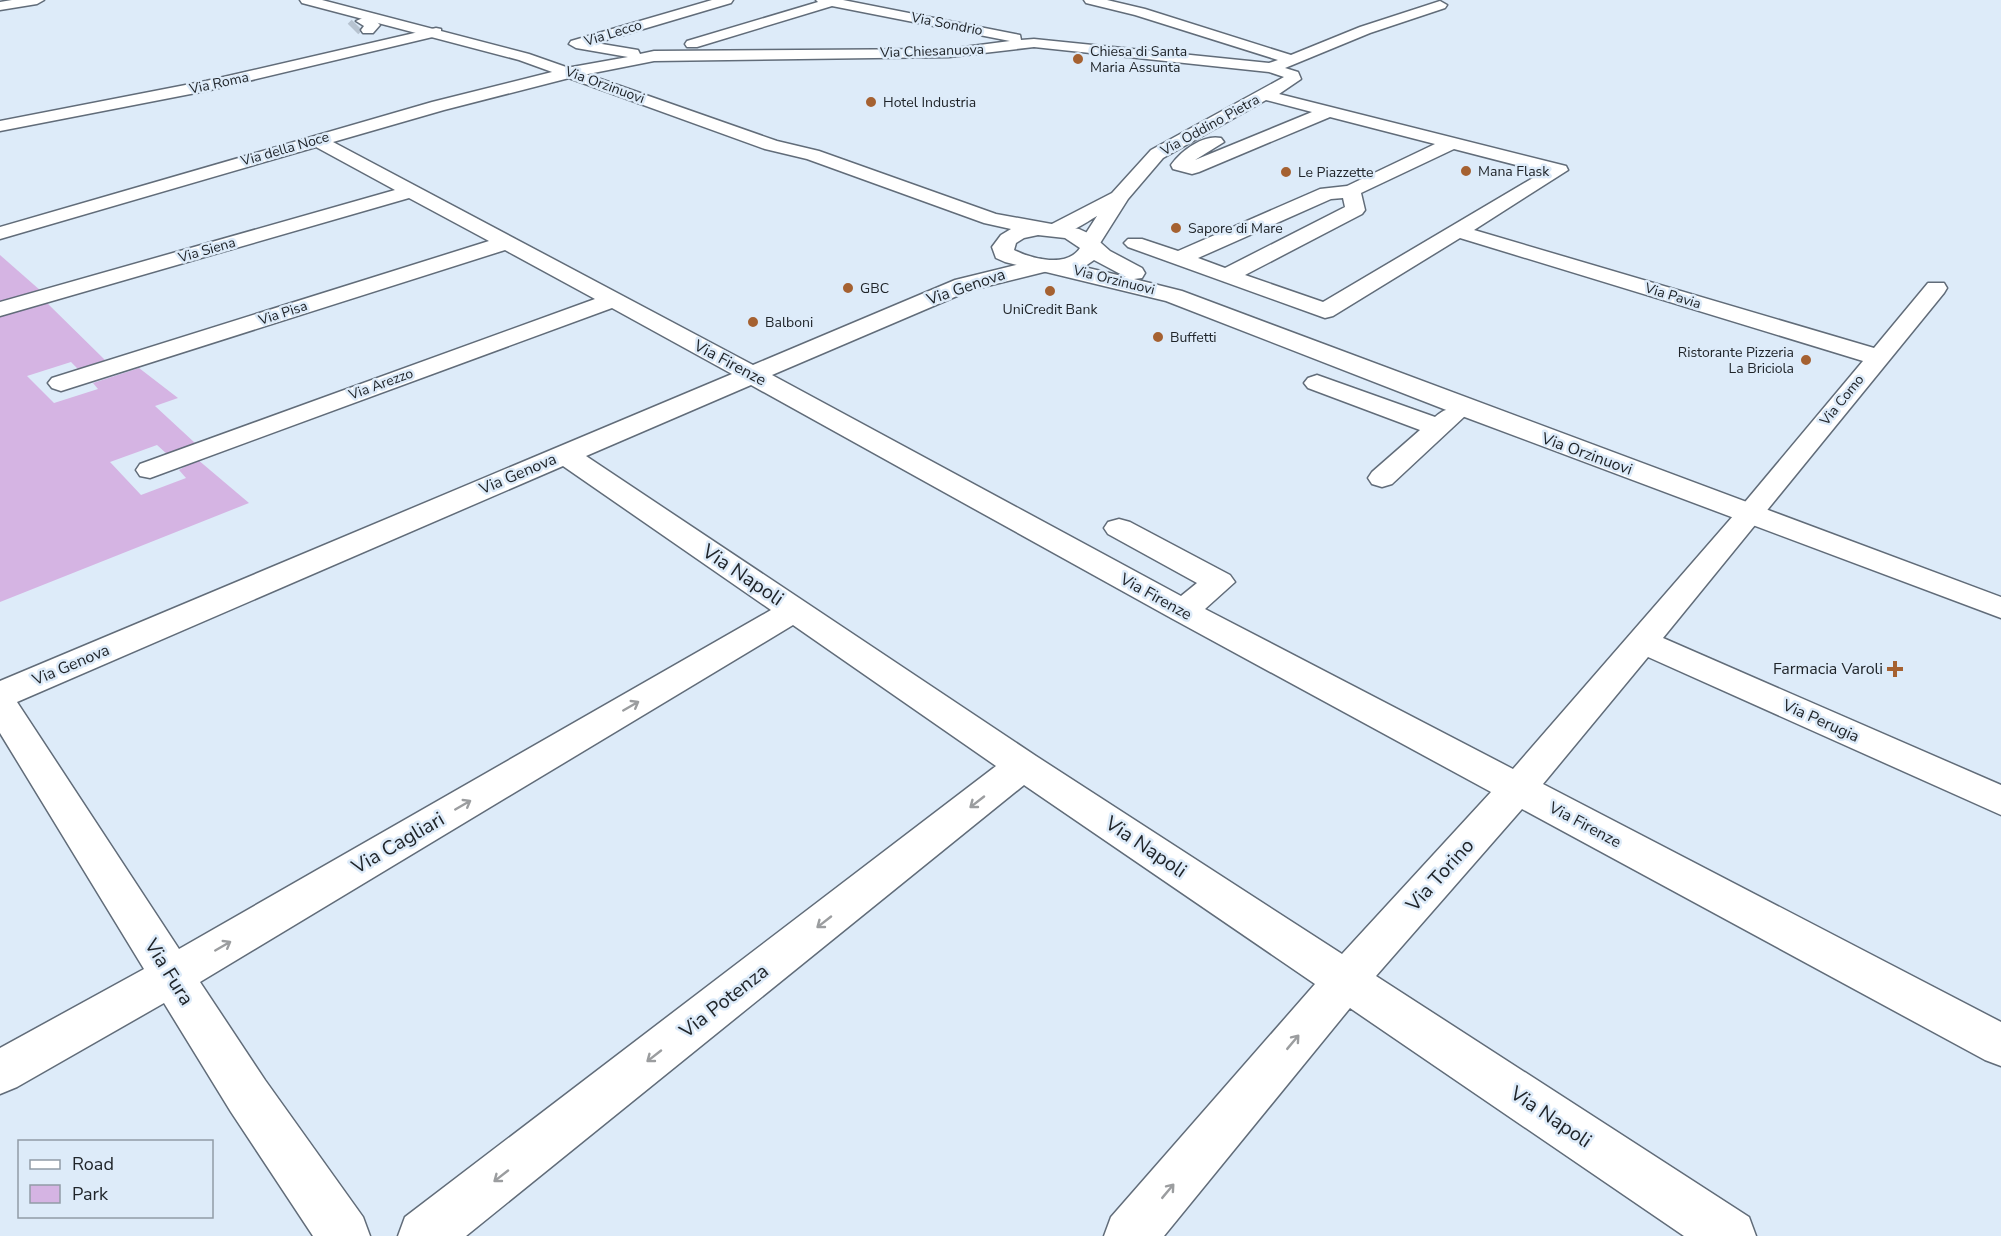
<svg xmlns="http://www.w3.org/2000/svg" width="2001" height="1236" viewBox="0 0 2001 1236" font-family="'Nunito Sans',sans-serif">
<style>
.green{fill:#d5b4e3}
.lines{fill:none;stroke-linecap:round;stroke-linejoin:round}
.minor-tunnel{stroke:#b7c3d0;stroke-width:15;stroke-dasharray:15 8;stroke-linecap:butt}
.minor-casing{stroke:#616c79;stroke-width:3}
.major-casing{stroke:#616c79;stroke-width:3}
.minor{fill:#fff;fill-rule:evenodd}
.major{fill:#fff;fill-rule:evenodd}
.oneway{stroke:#9b9d9f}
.poi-dot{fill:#a56131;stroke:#ddebf9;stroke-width:2}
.labels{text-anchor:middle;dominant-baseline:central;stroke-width:5;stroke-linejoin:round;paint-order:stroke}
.far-street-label{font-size:14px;fill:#20252a;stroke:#ddebf9}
.far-poi-label{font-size:14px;fill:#20252a;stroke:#ddebf9;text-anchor:start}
.street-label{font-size:16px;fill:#20252a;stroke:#ddebf9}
.poi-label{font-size:16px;fill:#20252a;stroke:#ddebf9;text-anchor:end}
.near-street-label{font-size:20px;fill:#20252a;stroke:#ddebf9}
</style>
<rect width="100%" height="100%" fill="#ddebf9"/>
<g class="green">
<polygon points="0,255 41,291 0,303"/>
<polygon points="46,302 105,360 78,369 71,362 27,376 54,403 98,389 93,383 139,368 178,398 155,406 195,443 167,454 157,445 110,462 141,495 186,478 179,470 197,459 249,503 0,602 0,316"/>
</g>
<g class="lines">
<polyline class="minor-tunnel" points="353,29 357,25"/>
<g class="minor-casing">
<g id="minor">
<polygon points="12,0 44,0 37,4 0,10 0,2"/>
<path d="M712,0H733L731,3L596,43L638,50L640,54L654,51L949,49L1010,41L832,6L697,47H687L685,44L687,41L818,2L816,0H843L1015,34L1020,35L1021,40L1034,39L1269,63L1278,60L1135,15L1086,3L1084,0H1107L1145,9L1291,55L1360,27L1440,1L1447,5L1445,8L1370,33L1285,68L1298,72L1301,79L1279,94L1566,166L1568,170L1474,230L1874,348L1928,283H1944L1947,288L1944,293L1663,638L2001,785V815L1648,657L1543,784L2001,1022V1066L1985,1060L1522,809L1376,976L1749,1217L1756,1236H1684L1350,1008L1164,1236H1104L1111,1217L1315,984L1024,785L466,1236H398L405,1217L996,766L793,625L200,982L265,1080L363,1217L370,1236H313L231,1112L164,1003L17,1087L0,1094V1048L144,969L0,733V681L732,374L612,308L150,478L140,476L136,470L140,464L595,299L505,250L61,391L52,388L48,383L52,378L489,241L409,198L0,316V302L395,190L316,147L0,239V227L432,102L572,67L628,57L576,48L569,44L571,41ZM1034,47L1269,72L1284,77L1151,150L1112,193L1048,226L1045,230L1048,234C1064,239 1083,224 1097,216L1079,244L1083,248H1097L1128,199L1163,158L1266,100L1312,112L1195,160L1224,142L1221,138C1203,134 1181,151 1171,165L1173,169L1192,174L1199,172L1330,117L1435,144L1347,186L1320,189L1178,251L1142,239H1128L1124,243L1128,247L1325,318L1333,316L1460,238L1863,361L1740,508L1513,769L1205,609L1235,582L1230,575L1130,522L1119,519L1108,522L1104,528L1108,534L1197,583L1181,596L772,375L971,290L1048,271L1051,266L1048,261L1040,259L955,280L753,365L333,142L444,110L573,77L654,61L949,57ZM1454,149L1543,172L1323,302L1245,275L1362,214L1365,210L1361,193ZM1343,198L1345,207L1225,268L1198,258L1331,199ZM751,385L1171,618L1491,792L1342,954L1036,756L586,456ZM563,466L771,610L179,949L17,702Z"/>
<polygon points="372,14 377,15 379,18 376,21 380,25 373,33 363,33 361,30 364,26 356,21"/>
<polygon points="436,28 441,29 441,35 206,91 0,131 0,121 206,81"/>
<path d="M1317,375L1435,417C1444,409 1450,407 1461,410L1465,416L1392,484L1382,487L1372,484L1368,478L1372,472L1420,430L1308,388L1304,383L1308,378Z"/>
</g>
</g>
<g class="major-casing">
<path id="major" d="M300,0H322L529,54L777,141L819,151L996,214L1079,229L1092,235L1110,251L1142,268L1145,273L1142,278L1134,279L1182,291L2001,597V618L1454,413L1166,301L1005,262L996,258L992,247L1001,235L1011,229L984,223L807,159L765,149L519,60L302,3ZM1038,235L1065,238L1080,248C1067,268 1032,259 1014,250L1016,243L1024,238ZM1094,260L1126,277L1084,267Z"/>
</g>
<use href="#minor" class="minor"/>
<use href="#major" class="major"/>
</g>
<defs><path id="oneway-shaft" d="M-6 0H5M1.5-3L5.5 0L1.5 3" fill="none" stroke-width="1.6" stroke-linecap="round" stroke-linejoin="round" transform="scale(1.5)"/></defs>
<g class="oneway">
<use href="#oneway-shaft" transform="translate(631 706) rotate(-30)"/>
<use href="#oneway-shaft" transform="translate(977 802) rotate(142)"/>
<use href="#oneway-shaft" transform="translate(463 805) rotate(-30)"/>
<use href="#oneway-shaft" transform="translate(824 922) rotate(142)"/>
<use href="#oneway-shaft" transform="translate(223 946) rotate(-30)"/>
<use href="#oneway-shaft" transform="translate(1293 1042) rotate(-50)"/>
<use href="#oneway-shaft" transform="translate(654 1056) rotate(142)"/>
<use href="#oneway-shaft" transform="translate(501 1176) rotate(142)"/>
<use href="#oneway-shaft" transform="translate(1168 1191) rotate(-50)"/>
</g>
<g class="poi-dot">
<circle cx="1078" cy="59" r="6"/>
<circle cx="871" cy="102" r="6"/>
<circle cx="1466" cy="171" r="6"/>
<circle cx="1286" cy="172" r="6"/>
<circle cx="1176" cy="228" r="6"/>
<circle cx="848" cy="288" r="6"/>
<circle cx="1050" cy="291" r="6"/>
<circle cx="753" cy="322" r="6"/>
<circle cx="1158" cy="337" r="6"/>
<circle cx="1806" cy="360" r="6"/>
<path d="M1892 660h6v6h6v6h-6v6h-6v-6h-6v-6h6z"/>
</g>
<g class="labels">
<g class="far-street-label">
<text transform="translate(947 24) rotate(11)">Via Sondrio</text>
<text transform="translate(613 33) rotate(-17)">Via Lecco</text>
<text transform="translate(932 51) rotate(-2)">Via Chiesanuova</text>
<text transform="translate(219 83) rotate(-12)">Via Roma</text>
<text transform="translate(605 85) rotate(20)">Via Orzinuovi</text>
<text transform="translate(1210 125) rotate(-29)">Via Oddino Pietra</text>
<text transform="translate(285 149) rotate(-16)">Via della Noce</text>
<text transform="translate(207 250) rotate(-16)">Via Siena</text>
<text transform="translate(1114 280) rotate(14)">Via Orzinuovi</text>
<text transform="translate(1673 296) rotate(17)">Via Pavia</text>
<text transform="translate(283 313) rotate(-18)">Via Pisa</text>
<text transform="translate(381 384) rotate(-20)">Via Arezzo</text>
<text transform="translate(1842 400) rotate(-51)">Via Como</text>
</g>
<g class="far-poi-label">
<text x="1090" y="51">Chiesa di Santa<tspan x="1090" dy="16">Maria Assunta</tspan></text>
<text x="883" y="102">Hotel Industria</text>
<text x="1478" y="171">Mana Flask</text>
<text x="1298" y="172">Le Piazzette</text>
<text x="1188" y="228">Sapore di Mare</text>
<text x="860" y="288">GBC</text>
<text x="1050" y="309" text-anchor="middle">UniCredit Bank</text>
<text x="765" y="322">Balboni</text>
<text x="1170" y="337">Buffetti</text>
<text x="1794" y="352" text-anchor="end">Ristorante Pizzeria<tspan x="1794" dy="16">La Briciola</tspan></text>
</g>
<g class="street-label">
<text transform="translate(966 287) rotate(-19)">Via Genova</text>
<text transform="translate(730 363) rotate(28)">Via Firenze</text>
<text transform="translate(1587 454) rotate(20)">Via Orzinuovi</text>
<text transform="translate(518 474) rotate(-23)">Via Genova</text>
<text transform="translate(1156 597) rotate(29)">Via Firenze</text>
<text transform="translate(71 665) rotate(-23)">Via Genova</text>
<text transform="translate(1821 721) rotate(24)">Via Perugia</text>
<text transform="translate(1585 825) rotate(28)">Via Firenze</text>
</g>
<g class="poi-label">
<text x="1883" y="669">Farmacia Varoli</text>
</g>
<g class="near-street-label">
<text transform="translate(743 575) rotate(34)">Via Napoli</text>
<text transform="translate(398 843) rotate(-30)">Via Cagliari</text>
<text transform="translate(1146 847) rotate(34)">Via Napoli</text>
<text transform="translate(1440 875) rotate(-48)">Via Torino</text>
<text transform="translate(169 972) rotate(58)">Via Fura</text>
<text transform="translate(724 1001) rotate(-38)">Via Potenza</text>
<text transform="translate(1551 1117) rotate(34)">Via Napoli</text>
</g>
</g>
<rect x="18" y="1140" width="195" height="78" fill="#ddebf9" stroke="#919ca6" stroke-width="1.5"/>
<rect x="30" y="1160" width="30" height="9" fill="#ffffff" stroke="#919ca6" stroke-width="1.5"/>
<text x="72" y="1170" font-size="18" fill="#20252a">Road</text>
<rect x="30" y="1185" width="30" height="18" fill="#d5b4e3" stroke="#919ca6" stroke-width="1.5"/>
<text x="72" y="1200" font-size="18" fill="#20252a">Park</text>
</svg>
